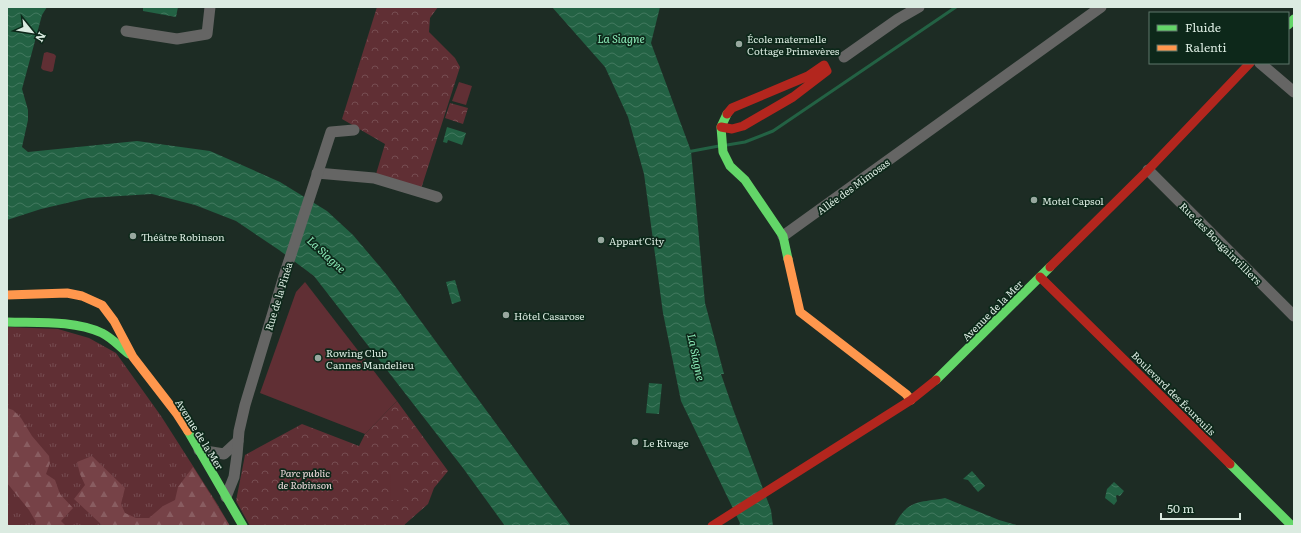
<svg xmlns="http://www.w3.org/2000/svg" width="1301" height="533" viewBox="0 0 1301 533" font-family="Literata,serif">
<style>
.grass{fill:url(#grass-tufts)}
.forest{fill:url(#forest-firs)}
.park{fill:url(#park-crowns)}
.garden{fill:#602f34}
.water{fill:url(#water-waves)}
.lines{fill:none;stroke-linecap:round;stroke-linejoin:round}
.stream{stroke:#236244;stroke-width:3}
.street{stroke:#656564;stroke-width:11}
.fast{stroke:#63d668;stroke-width:9}
.slow{stroke:#ff974d;stroke-width:9}
.jam{stroke:#b3261e;stroke-width:9}
.poi-dot{fill:#98a89f;stroke:#0d281a;stroke-width:1.5}
.labels{text-anchor:middle;dominant-baseline:central;stroke-width:3.5;stroke-linejoin:round;paint-order:stroke}
.poi-label{font-size:10px;fill:#dbebe1;stroke:#0d281a;text-anchor:start}
.street-label{font-size:10px;fill:#dbebe1;stroke:#0d281a}
.park-label{font-size:10px;font-style:italic;fill:#f1dcde;stroke:#0d281a}
.water-label{font-size:11px;font-style:italic;fill:#8beab7;stroke:#0d281a}
</style>
<defs>
<pattern id="grass-tufts" width="24" height="20" patternUnits="userSpaceOnUse"><rect width="24" height="20" fill="#602f34"/><path d="M3 7l-1-3M5 7V3M7 7l1-3M15 17l-1-3M17 17v-4M19 17l1-3" fill="none" stroke="#764d51"/></pattern>
<pattern id="forest-firs" width="22" height="20" patternUnits="userSpaceOnUse"><rect width="22" height="20" fill="#764247"/><path d="M5 1l3.5 6h-7zM16 11l3.5 6h-7z" fill="#895d61"/></pattern>
<pattern id="park-crowns" width="20" height="18" patternUnits="userSpaceOnUse"><rect width="20" height="18" fill="#602f34"/><path d="M2 6a3 3 0 1 1 6 0M12 15a3 3 0 1 1 6 0" fill="none" stroke="#764d51"/></pattern>
<pattern id="water-waves" width="16" height="10" patternUnits="userSpaceOnUse"><rect width="16" height="10" fill="#236244"/><path d="M0 5q4-4 8 0t8 0" fill="none" stroke="#42795f"/></pattern>
</defs>
<rect width="100%" height="100%" fill="#1d2c24"/>
<polygon class="grass" points="7,327 58,329 89,338 116,353 161,416 216,502 230,526 7,526"/>
<g class="forest">
<polygon points="7,408 13,410 21,418 32,436 49,456 50,463 46,474 55,480 60,494 73,508 61,521 66,526 34,526 36,522 29,510 7,483"/>
<polygon points="92,456 125,488 121,504 125,513 136,518 149,518 163,506 175,500 178,487 193,467 230,526 103,526 74,499 85,485 80,474 77,462"/>
</g>
<g class="park">
<polygon points="377,7 438,7 430,18 429,32 455,58 460,67 421,189 376,174 385,144 342,119"/>
<polygon points="450,103 468,108 463,124 445,118"/>
<polygon points="397,401 448,471 434,488 428,504 403,526 250,526 236,501 245,455 302,424 359,446 365,434"/>
</g>
<g class="garden">
<polygon points="47,52 54,54 56,56 53,71 51,72 43,70 41,68 44,53"/>
<polygon points="459,82 472,86 466,105 452,101"/>
<polygon points="305,282 397,401 365,434 260,393 296,292"/>
<polygon points="390,474 404,474 404,500 391,500"/>
</g>
<g class="water">
<polygon points="7,7 47,7 42,15 22,89 28,110 28,120 22,147 28,152 137,141 210,151 280,182 327,211 353,235 387,275 571,526 505,526 463,468 314,276 279,250 236,221 195,205 152,194 88,198 41,209 7,220"/>
<polygon points="143,7 178,7 176,17 143,11"/>
<polygon points="552,7 660,7 651,43 691,151 705,303 724,374 721,374 733,409 771,510 773,526 739,526 740,523 681,401 663,313 644,174 628,117 605,67"/>
<polygon points="447,127 466,133 462,145 448,140 447,143 443,142"/>
<polygon points="455,280 461,301 452,304 446,282"/>
<polygon points="649,383 662,384 659,414 646,413"/>
<polygon points="972,471 985,486 978,492 968,480 963,479"/>
<polygon points="1114,482 1124,491 1120,496 1117,495 1116,496 1117,501 1114,505 1105,498 1107,489"/>
<path d="M945,498L999,520L1020,526H894C908,499 918,503 945,498Z"/>
</g>
<g class="lines">
<g class="stream">
<polyline points="727,145 745,142 773,131 956,7"/>
<polyline points="687,152 719,146"/>
</g>
<g class="street">
<polyline points="126,31 177,39 207,34 210,7"/>
<polyline points="844,57 898,19 919,7"/>
<polyline points="1260,63 1294,92"/>
<polyline points="1148,170 1294,316"/>
<polyline points="317,173 374,178 437,197"/>
<polyline points="783,236 1101,7"/>
<polyline points="199,450 224,454 238,441"/>
<polyline points="226,497 234,477 237,455 239,431 245,405 284,276 331,132 354,130"/>
</g>
<g class="fast">
<polyline points="1288,25 1294,19"/>
<polyline points="727,114 721,127 723,152 730,166 745,180 783,236 788,259"/>
<path d="M7,322C38,323 73,320 102,333C112,338 120,347 129,354"/>
<polyline points="936,380 1050,267"/>
<polyline points="188,431 243,526"/>
<polyline points="1230,464 1292,526"/>
</g>
<g class="slow">
<polyline points="788,259 800,312 906,394 911,400"/>
<polyline points="7,295 67,293 82,296 102,305 114,321 133,357 177,414 188,431"/>
</g>
<g class="jam">
<polyline points="721,127 732,129 743,126 793,97 827,71 824,65 808,76 732,108 727,114"/>
<polyline points="1050,267 1148,170 1250,63"/>
<polyline points="1040,277 1230,464"/>
<polyline points="712,526 911,400 936,380"/>
</g>
</g>
<g class="poi-dot">
<circle cx="739" cy="44" r="4"/>
<circle cx="1034" cy="200" r="4"/>
<circle cx="133" cy="236" r="4"/>
<circle cx="601" cy="240" r="4"/>
<circle cx="506" cy="315" r="4"/>
<circle cx="318" cy="358" r="4"/>
<circle cx="635" cy="442" r="4"/>
</g>
<g class="labels">
<g class="poi-label">
<text x="747" y="38">École maternelle<tspan x="747" dy="12">Cottage Primevères</tspan></text>
<text x="1042" y="200">Motel Capsol</text>
<text x="141" y="236">Théâtre Robinson</text>
<text x="609" y="240">Appart'City</text>
<text x="514" y="315">Hôtel Casarose</text>
<text x="326" y="352">Rowing Club<tspan x="326" dy="12">Cannes Mandelieu</tspan></text>
<text x="643" y="442">Le Rivage</text>
</g>
<g class="street-label">
<text transform="translate(853 186) rotate(-36)">Allée des Mimosas</text>
<text transform="translate(1221 243) rotate(45)">Rue des Bougainvilliers</text>
<text transform="translate(278 296) rotate(-73)">Rue de la Pinéa</text>
<text transform="translate(992 310) rotate(-45)">Avenue de la Mer</text>
<text transform="translate(1174 393) rotate(45)">Boulevard des Écureuils</text>
<text transform="translate(200 434) rotate(58)">Avenue de la Mer</text>
</g>
<g class="park-label">
<text x="305" y="472">Parc public<tspan x="305" dy="12">de Robinson</tspan></text>
</g>
<g class="water-label">
<text x="621" y="38">La Siagne</text>
<text transform="translate(327 254) rotate(43)">La Siagne</text>
<text transform="translate(697 357) rotate(78)">La Siagne</text>
</g>
</g>
<rect width="1301" height="533" fill="none" stroke="#dbebe1" stroke-width="16"/>
<rect x="1149" y="12" width="140" height="52" fill="#0d281a" stroke="#5f766a"/>
<rect x="1157" y="25" width="20" height="6" fill="#63d668" stroke="#5f766a"/>
<text x="1185" y="32" font-size="12" fill="#dbebe1">Fluide</text>
<rect x="1157" y="45" width="20" height="6" fill="#ff974d" stroke="#5f766a"/>
<text x="1185" y="52" font-size="12" fill="#dbebe1">Ralenti</text>
<g transform="translate(32 32) rotate(120)" stroke="#0d281a" stroke-width="3" paint-order="stroke">
<path d="M0-3L7 15L0 10L-7 15Z" fill="#dbebe1"/>
<text y="-6" font-size="11" font-weight="bold" text-anchor="middle" fill="#dbebe1">N</text>
</g>
<path d="M1161 513v6h79v-6" fill="none" stroke="#dbebe1" stroke-width="2"/>
<text x="1167" y="513" font-size="12" fill="#dbebe1" stroke="#0d281a" stroke-width="3" paint-order="stroke">50 m</text>
</svg>
